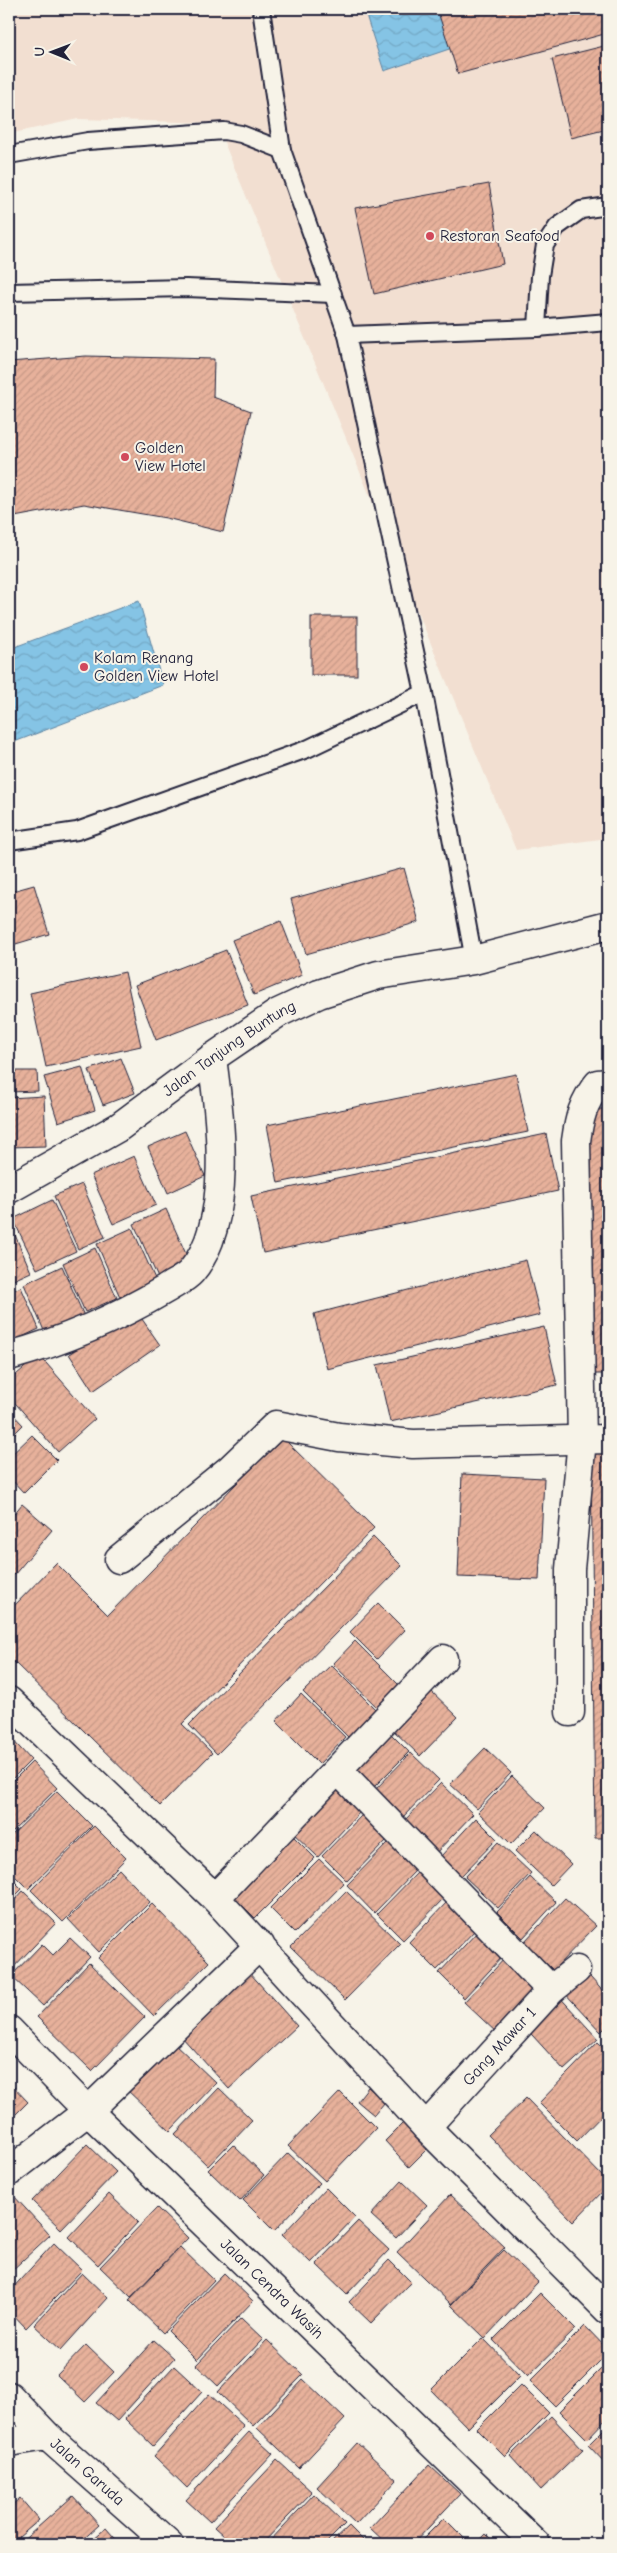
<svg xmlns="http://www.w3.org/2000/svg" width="617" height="2553" viewBox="0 0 617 2553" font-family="'Comic Neue',sans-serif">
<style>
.built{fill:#f2dfd1}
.water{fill:url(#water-waves);stroke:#5d83a1}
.building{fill:url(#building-hatch);stroke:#22223b}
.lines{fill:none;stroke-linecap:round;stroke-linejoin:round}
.lane-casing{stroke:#22223b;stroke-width:20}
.street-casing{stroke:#22223b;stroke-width:31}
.lane{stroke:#f7f3e8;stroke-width:16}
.street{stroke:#f7f3e8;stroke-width:28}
.poi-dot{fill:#d1495b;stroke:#f7f3e8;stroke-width:2}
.labels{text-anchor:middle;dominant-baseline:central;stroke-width:4;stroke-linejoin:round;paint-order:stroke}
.poi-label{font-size:16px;fill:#22223b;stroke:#f7f3e8;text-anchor:start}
.street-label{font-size:16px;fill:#22223b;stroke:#f7f3e8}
</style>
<defs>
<pattern id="water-waves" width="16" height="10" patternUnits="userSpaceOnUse" patternTransform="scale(1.25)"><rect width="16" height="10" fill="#85c4e5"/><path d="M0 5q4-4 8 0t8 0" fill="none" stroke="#73a8c5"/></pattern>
<pattern id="building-hatch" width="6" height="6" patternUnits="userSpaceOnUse" patternTransform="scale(1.25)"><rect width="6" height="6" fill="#e7b19b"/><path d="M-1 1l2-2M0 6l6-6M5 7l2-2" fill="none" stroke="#c69886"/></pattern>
</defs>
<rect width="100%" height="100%" fill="#f7f3e8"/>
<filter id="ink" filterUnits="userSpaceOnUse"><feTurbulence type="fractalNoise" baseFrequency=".02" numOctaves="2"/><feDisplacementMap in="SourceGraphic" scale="10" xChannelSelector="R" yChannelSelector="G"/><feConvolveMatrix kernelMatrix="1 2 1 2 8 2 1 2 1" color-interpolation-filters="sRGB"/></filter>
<g filter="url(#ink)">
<polygon class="built" points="9,9 608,9 608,838 516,850 216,123 78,119 9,134"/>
<g class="water">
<polygon points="364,9 568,9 384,71"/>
<polygon points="139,601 163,685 9,744 9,649"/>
</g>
<g class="building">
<polygon points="437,9 608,9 608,33 458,74"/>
<polygon points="608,45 608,129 571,138 552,59"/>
<polygon points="489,184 503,264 374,294 355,208"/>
<polygon points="86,356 214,359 213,397 251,411 223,532 166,518 84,504 9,518 9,362"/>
<rect x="311" y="617" width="46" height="58"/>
<polygon points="404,868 419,922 306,954 291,899"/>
<polygon points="34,885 49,934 9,946 9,892"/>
<polygon points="281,921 302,975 254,995 232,940"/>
<polygon points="226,950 248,1005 156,1040 135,985"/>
<polygon points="125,972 141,1046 46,1067 30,993"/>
<polygon points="121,1058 135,1093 103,1105 89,1070"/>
<polygon points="82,1067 95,1110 58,1122 44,1077"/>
<polygon points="9,1071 37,1071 38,1091 9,1092"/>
<polygon points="516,1074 528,1132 278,1183 267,1125"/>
<polygon points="44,1096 46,1146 9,1147 9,1098"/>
<polygon points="589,1109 608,1109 608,1374 590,1374"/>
<polygon points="185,1131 205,1176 168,1193 148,1147"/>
<polygon points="546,1134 558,1191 263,1253 251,1196"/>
<polygon points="134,1156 156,1205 113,1224 91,1175"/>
<polygon points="82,1184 105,1237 78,1249 54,1196"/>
<polygon points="52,1200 76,1251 37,1269 13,1219"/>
<polygon points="166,1209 190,1263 158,1278 134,1224"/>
<polygon points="132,1228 156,1281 120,1297 97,1244"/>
<polygon points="15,1235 31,1272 9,1282 9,1237"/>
<polygon points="95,1248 117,1298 85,1312 63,1263"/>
<polygon points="526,1260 540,1315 327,1369 314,1314"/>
<polygon points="62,1266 84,1316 45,1333 24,1284"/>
<polygon points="21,1287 39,1329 9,1343 9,1292"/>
<polygon points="135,1309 160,1345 93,1391 69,1354"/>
<polygon points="544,1327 557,1385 390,1422 377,1365"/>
<polygon points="39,1355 95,1419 58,1452 9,1396 9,1381"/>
<polygon points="9,1410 23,1425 9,1439"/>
<polygon points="32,1435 57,1460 24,1493 9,1477 9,1457"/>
<polygon points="282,1437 374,1528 182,1724 212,1753 160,1806 9,1657 9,1611 56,1563 108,1615"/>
<polygon points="608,1447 608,1838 595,1838 591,1448"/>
<polygon points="462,1474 544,1478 539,1580 458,1577"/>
<polygon points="22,1504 52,1530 14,1575 9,1570 9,1520"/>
<polygon points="373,1537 402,1566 217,1754 189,1725"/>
<polygon points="378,1603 405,1630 377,1659 350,1632"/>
<polygon points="355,1641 401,1687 379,1709 333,1664"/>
<polygon points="331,1665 376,1710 349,1738 303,1692"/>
<polygon points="429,1689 458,1717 420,1756 391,1728"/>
<polygon points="301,1694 345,1737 319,1764 276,1721"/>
<polygon points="385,1728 409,1752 369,1792 346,1769"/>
<polygon points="9,1736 31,1760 9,1782"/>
<polygon points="485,1748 511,1773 477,1809 450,1784"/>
<polygon points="411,1753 439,1780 399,1821 372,1793"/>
<polygon points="32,1762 57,1788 9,1835 9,1785"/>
<polygon points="512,1776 545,1808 511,1844 478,1812"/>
<polygon points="441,1783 473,1814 434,1855 402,1823"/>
<polygon points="332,1784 360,1812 318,1857 289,1829"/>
<polygon points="57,1791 92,1826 28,1889 9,1870 9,1838"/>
<polygon points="364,1813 389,1838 347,1881 322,1856"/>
<polygon points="476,1818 497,1839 461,1876 441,1856"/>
<polygon points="94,1826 126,1858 63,1922 31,1890"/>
<polygon points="287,1830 315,1858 255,1918 228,1891"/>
<polygon points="536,1830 571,1864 551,1885 515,1851"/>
<polygon points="390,1841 417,1869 374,1913 347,1885"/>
<polygon points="498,1842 531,1873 498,1908 465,1877"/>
<polygon points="319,1859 344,1883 295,1933 270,1908"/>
<polygon points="119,1869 150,1902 99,1952 68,1919"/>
<polygon points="420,1870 446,1896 403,1940 377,1914"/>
<polygon points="9,1876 22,1889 9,1902"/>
<polygon points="530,1877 556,1902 523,1938 497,1912"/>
<polygon points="23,1891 56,1923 9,1972 9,1907"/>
<polygon points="346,1891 400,1944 345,2000 291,1947"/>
<polygon points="565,1898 596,1926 553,1970 524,1942"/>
<polygon points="447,1902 476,1929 437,1970 409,1942"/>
<polygon points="152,1904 209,1962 154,2016 98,1958"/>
<polygon points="478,1931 503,1956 464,1998 439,1973"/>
<polygon points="70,1938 90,1957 43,2006 11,1976 42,1944 53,1955"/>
<polygon points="506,1957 540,1989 498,2034 464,2002"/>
<polygon points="89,1963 145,2017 92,2071 37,2017"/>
<polygon points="582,1968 608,1997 608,2025 601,2032 561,1989"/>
<polygon points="249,1972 297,2026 229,2089 181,2036"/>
<polygon points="556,1993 598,2039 564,2070 522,2024"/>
<polygon points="171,2040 216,2083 170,2131 125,2088"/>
<polygon points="598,2042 608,2052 608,2109 577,2141 539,2103"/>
<polygon points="9,2082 28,2102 9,2121"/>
<polygon points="368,2087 385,2102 374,2115 357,2101"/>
<polygon points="219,2088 252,2120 208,2166 175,2134"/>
<polygon points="340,2092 376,2128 325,2181 288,2146"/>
<polygon points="526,2098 608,2182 608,2186 573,2222 488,2135"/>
<polygon points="405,2121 430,2146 409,2167 385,2141"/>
<polygon points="87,2144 116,2172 61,2229 32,2201"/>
<polygon points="233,2145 264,2175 240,2201 208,2170"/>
<polygon points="288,2153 320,2183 274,2231 243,2200"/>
<polygon points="402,2181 427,2205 396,2238 371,2215"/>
<polygon points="326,2188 355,2217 311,2263 282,2235"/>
<polygon points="109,2194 138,2222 98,2265 69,2237"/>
<polygon points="13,2195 50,2235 9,2273 9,2199"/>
<polygon points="450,2195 505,2247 451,2304 397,2252"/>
<polygon points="157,2208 188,2238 131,2297 100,2267"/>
<polygon points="358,2221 389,2250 347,2294 316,2264"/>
<polygon points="54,2243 82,2270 26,2328 9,2310 9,2292"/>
<polygon points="180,2247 214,2280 163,2333 129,2300"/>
<polygon points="504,2250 538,2282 485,2338 451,2305"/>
<polygon points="389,2260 411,2282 371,2323 349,2302"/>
<polygon points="82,2273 108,2298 61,2350 34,2325"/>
<polygon points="224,2273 253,2301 197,2360 168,2331"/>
<polygon points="540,2293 576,2329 528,2376 493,2340"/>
<polygon points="241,2318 263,2339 218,2386 196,2365"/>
<polygon points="585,2326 608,2350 608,2353 555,2406 530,2381"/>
<polygon points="483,2338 520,2376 468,2428 431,2390"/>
<polygon points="154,2340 174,2358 117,2421 96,2403"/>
<polygon points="267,2340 303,2375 253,2426 218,2392"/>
<polygon points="86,2345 114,2372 85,2402 57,2375"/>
<polygon points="608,2362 608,2417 587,2439 559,2411"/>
<polygon points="174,2366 202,2392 153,2446 125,2419"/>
<polygon points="303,2379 345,2419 299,2468 257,2428"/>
<polygon points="521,2385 549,2413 505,2457 477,2429"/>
<polygon points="209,2394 244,2426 187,2488 154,2456"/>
<polygon points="551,2416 583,2450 541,2490 510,2456"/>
<polygon points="608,2425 608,2466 588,2445"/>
<polygon points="249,2432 273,2454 210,2522 186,2500"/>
<polygon points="357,2443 397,2480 356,2524 317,2487"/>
<polygon points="277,2460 312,2492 262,2544 233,2544 214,2527"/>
<polygon points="429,2465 460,2494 413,2544 387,2544 370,2528"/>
<polygon points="314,2494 345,2524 325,2544 267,2544"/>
<polygon points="73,2496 99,2525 78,2544 19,2544"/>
<polygon points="20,2498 39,2520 12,2543 9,2539 9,2508"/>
<polygon points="444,2518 470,2544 418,2544"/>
<polygon points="349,2526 367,2544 330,2544"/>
<polygon points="106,2528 120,2544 87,2544"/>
<polygon points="486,2534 496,2544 476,2544"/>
</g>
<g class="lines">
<g class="lane-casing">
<g id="lane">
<polyline points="261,9 282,150 347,335 424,693 474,960"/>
<polyline points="9,155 88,141 224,131 241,134 282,150"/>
<polyline points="9,292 186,288 333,294"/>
<polyline points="537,328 540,276 545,245 557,227 581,210 608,206"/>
<polyline points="347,335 537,328 608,322"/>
<polyline points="9,841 77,831 307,749 424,693"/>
</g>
</g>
<g class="street-casing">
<g id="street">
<path id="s1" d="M9,1189L119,1127L212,1058L278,1013L319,994L378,975L474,960L608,925"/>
<path d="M9,1356C64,1341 117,1318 166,1289C173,1284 185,1279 191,1272C234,1222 220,1118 212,1058"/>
<polyline points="119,1559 230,1469 276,1425 339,1437 413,1444 608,1439"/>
<polyline points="9,1701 215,1898 426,2127 608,2310"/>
<path d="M570,1712V1569L582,1439L576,1141C579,1119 583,1102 598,1084L608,1083"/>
<polyline points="338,1770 551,1990"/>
<polyline points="215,1898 443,1659"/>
<path id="s2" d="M9,2030L88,2111L536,2544"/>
<path id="s3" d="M426,2127L551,1990L576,1970"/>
<polyline points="9,2172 88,2111 260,1945"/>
<path id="s4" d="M9,2396L47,2436L169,2544"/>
<polyline points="9,2442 47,2436"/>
</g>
</g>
<use href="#lane" class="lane"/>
<use href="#street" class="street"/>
</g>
</g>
<g class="poi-dot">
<circle cx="430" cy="236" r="5"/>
<circle cx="125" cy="457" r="5"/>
<circle cx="84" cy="667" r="5"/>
</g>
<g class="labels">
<g class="poi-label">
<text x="440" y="236">Restoran Seafood</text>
<text x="135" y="448">Golden<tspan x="135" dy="18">View Hotel</tspan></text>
<text x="94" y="658">Kolam Renang<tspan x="94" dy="18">Golden View Hotel</tspan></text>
</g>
<g class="street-label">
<text stroke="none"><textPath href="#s1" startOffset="262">Jalan Tanjung Buntung</textPath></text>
<text stroke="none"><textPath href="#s3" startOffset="109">Gang Mawar 1</textPath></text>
<text stroke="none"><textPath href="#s2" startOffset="369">Jalan Cendra Wasih</textPath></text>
<text stroke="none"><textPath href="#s4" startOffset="109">Jalan Garuda</textPath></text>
</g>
</g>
<rect width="617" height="2553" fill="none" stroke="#f7f3e8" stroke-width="30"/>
<rect x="15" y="15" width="587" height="2523" fill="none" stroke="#22223b" stroke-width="2" filter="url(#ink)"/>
<g transform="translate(52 52) rotate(271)" stroke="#f7f3e8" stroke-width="4" paint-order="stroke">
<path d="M0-4L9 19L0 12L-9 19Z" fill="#22223b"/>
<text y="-8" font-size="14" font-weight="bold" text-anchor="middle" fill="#22223b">U</text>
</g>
</svg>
